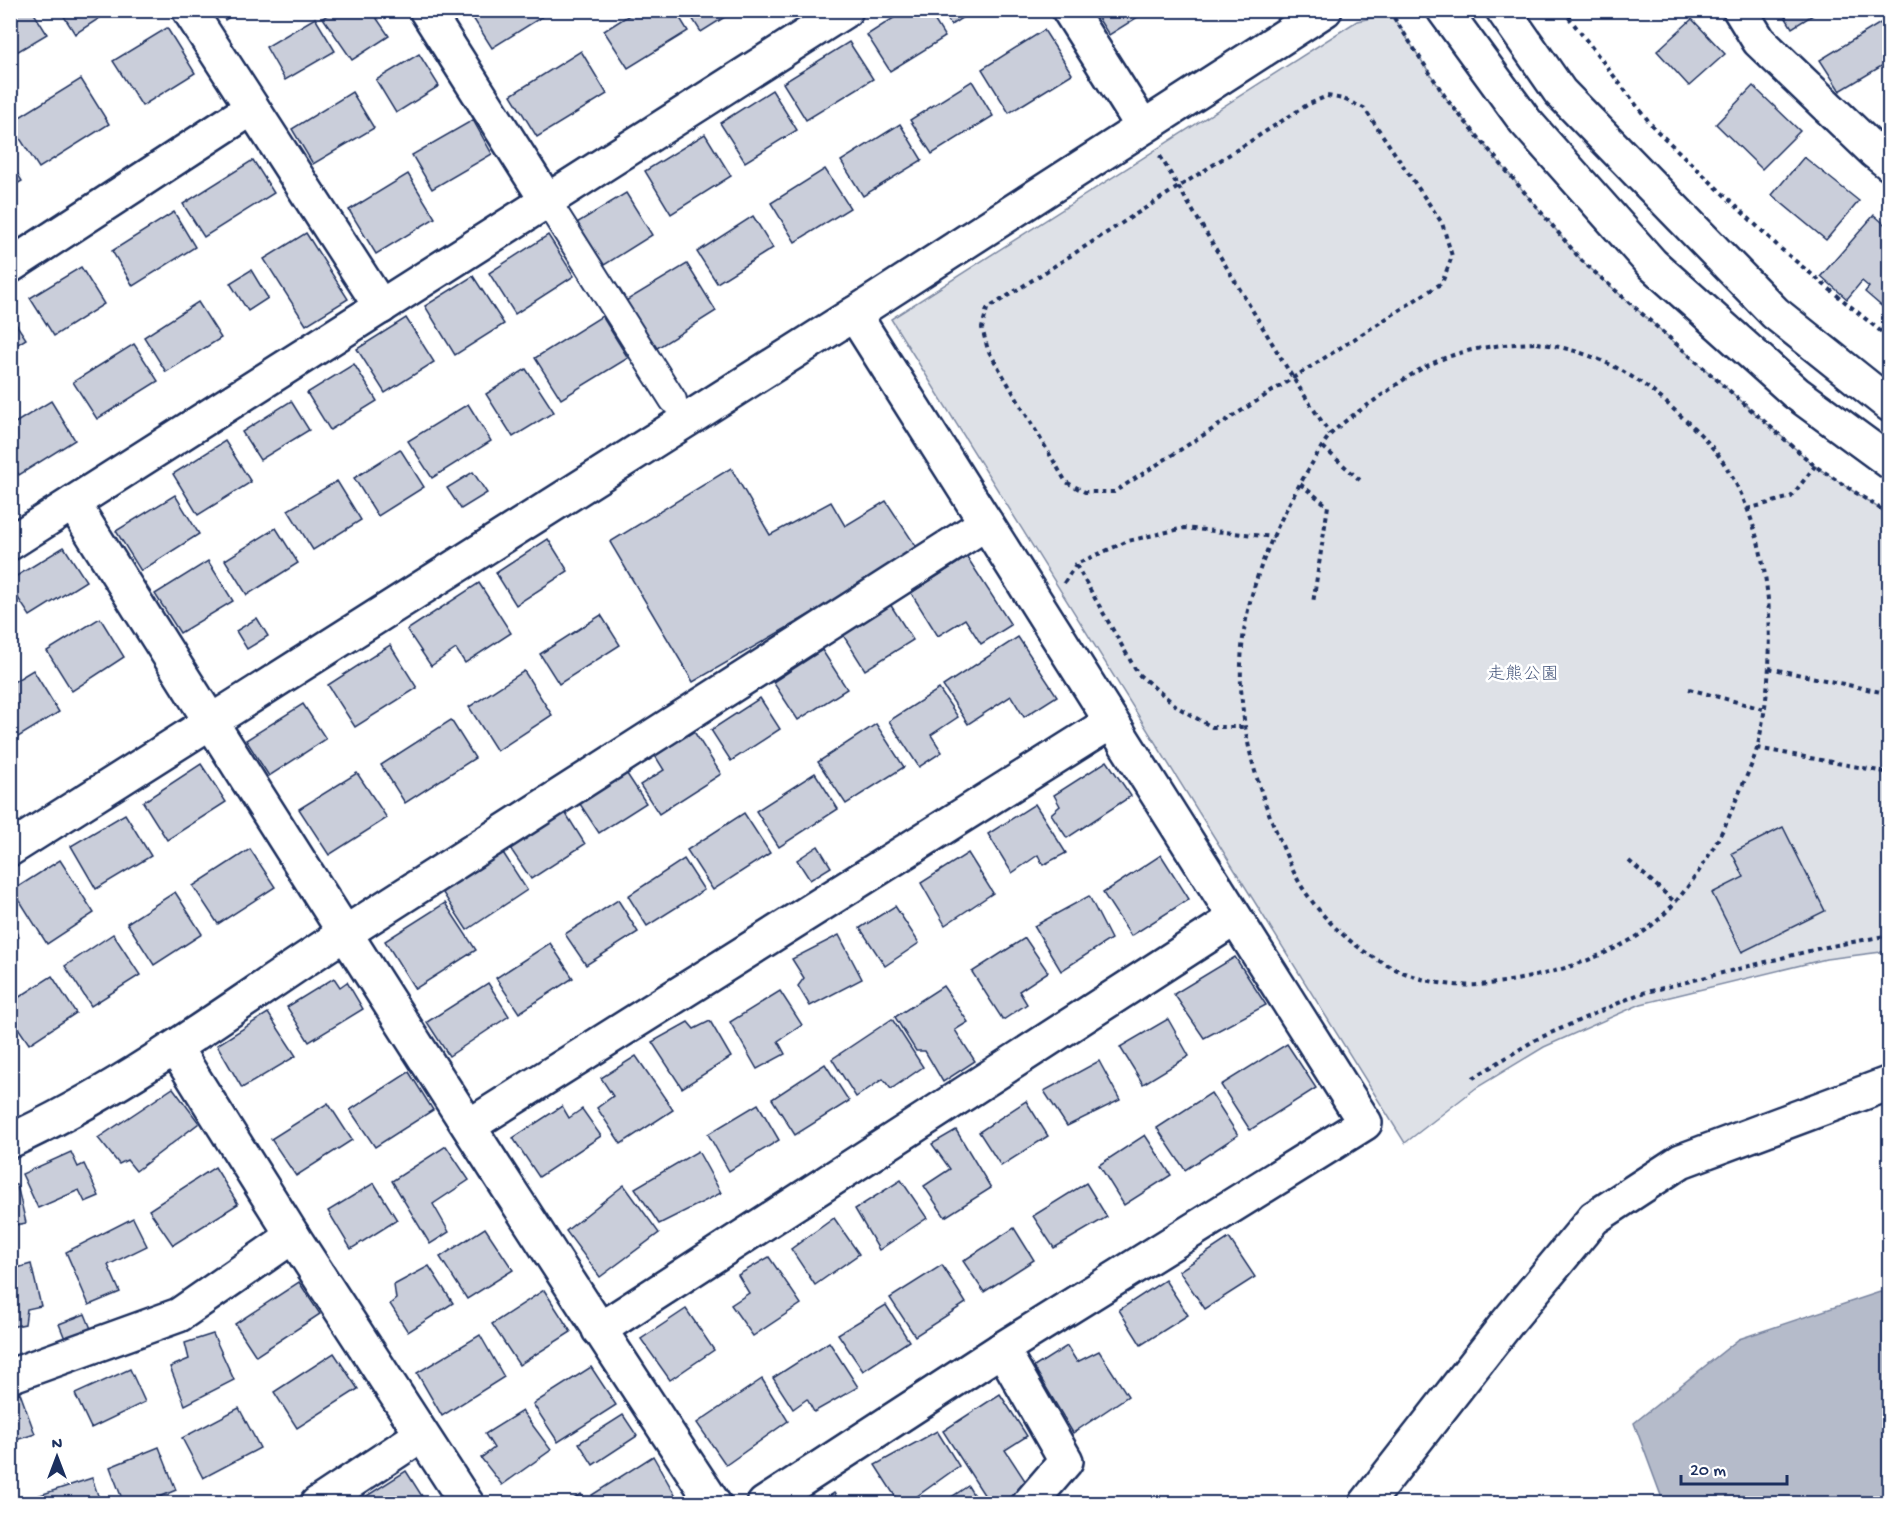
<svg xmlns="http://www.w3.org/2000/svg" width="1900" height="1514" viewBox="0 0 1900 1514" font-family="'Gochi Hand','Klee One',sans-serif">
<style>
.green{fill:#dee1e7;stroke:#7c88a2;stroke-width:1.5}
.water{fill:#b5bbca;stroke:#77839f;stroke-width:1.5}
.building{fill:#caceda;stroke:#1b2f5e;stroke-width:1.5}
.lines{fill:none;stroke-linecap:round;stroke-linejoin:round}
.pedestrian-casing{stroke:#1b2f5e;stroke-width:30}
.minor-casing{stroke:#1b2f5e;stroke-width:38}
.tertiary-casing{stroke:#1b2f5e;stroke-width:38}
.path{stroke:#1b2f5e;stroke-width:4;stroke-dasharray:4.5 4.5;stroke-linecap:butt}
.pedestrian{stroke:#fff;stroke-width:26}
.minor{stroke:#fff;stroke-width:33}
.tertiary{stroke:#fff;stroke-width:33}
.labels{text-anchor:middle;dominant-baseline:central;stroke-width:5;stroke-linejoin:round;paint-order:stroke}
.park-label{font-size:18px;fill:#4c5c80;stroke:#fff}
</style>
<rect width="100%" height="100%" fill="#fff"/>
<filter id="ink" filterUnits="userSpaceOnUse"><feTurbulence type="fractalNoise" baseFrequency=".0167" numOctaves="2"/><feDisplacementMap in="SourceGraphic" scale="12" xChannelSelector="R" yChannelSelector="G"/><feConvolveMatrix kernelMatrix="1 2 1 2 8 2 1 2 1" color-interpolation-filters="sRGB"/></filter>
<g filter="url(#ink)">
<polygon class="green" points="1391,14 1448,101 1582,261 1815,466 1889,515 1889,951 1826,959 1641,1004 1544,1047 1476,1088 1405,1143 891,319 1357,21"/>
<polygon class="water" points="1880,1292 1890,1294 1889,1503 1662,1503 1663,1501 1634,1423 1739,1339"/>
<g class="building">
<polygon points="10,10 32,10 47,34 10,56"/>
<polygon points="60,10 112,10 75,34"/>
<polygon points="219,10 240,10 225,20"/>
<polygon points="335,10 371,10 389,36 352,60 323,18"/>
<polygon points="468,10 553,10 492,48"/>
<polygon points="637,10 675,10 688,31 628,68 604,31"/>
<polygon points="687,10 736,10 701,32"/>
<polygon points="906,10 928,10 945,37 890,71 867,35"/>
<polygon points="942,10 974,10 951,25"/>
<polygon points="1093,10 1149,10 1109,35"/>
<polygon points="1781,10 1821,10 1792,28"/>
<polygon points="315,18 335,51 285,80 266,47"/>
<polygon points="1692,19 1725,54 1689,86 1657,51"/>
<polygon points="1887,19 1890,23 1890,61 1840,91 1820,60"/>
<polygon points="167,28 195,73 142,106 113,61"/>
<polygon points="1044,30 1072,74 1009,113 982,69"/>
<polygon points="849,42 873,79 806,120 783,83"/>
<polygon points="581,51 607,94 537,137 511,95"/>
<polygon points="419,54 439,86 396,113 376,80"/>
<polygon points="81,79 109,124 39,168 10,123"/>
<polygon points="972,81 993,116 932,154 910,120"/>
<polygon points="1753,86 1800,131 1762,169 1716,124"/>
<polygon points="772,90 797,130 745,162 720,123"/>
<polygon points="352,92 374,128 313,164 292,129"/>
<polygon points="473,120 492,154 432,189 412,155"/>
<polygon points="900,124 922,160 863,196 841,161"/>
<polygon points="705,134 731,176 671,214 645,171"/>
<polygon points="1804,157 1859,201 1826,240 1772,195"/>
<polygon points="253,160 274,193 204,237 183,204"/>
<polygon points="10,162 22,181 10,188"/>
<polygon points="825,169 850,208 795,242 771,203"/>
<polygon points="408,174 435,218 376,254 349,210"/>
<polygon points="626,193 652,235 601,267 575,224"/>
<polygon points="174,212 195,247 133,286 112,251"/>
<polygon points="1874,215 1890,229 1890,306 1886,310 1865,292 1869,287 1862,281 1847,299 1821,276"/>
<polygon points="753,216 773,248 717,283 697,252"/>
<polygon points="306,233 348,299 306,325 264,259"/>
<polygon points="548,235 574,276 515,314 489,273"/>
<polygon points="687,264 716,311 654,350 624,302"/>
<polygon points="81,267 104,304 54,336 30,298"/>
<polygon points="251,270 268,298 248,311 230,283"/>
<polygon points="473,276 504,324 455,355 425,306"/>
<polygon points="198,302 221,338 166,372 144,337"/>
<polygon points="10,315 26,339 10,349"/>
<polygon points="602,316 628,358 561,399 535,358"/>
<polygon points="406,318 434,362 385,393 357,349"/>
<polygon points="134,344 158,381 97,419 73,382"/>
<polygon points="354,364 377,401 330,430 307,393"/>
<polygon points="526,369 554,412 513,437 486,394"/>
<polygon points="51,401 75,440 19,475 10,461 10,426"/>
<polygon points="291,401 309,430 260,460 242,432"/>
<polygon points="468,404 491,441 432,478 408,441"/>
<polygon points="225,441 251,482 198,515 173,474"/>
<polygon points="400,449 424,487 378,516 354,478"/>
<polygon points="731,468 770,535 831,502 845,526 886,501 919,551 693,682 610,542"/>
<polygon points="473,472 487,493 461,509 447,488"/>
<polygon points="337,481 361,520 313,550 288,510"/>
<polygon points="175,495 199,534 141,571 116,531"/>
<polygon points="276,528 298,563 247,595 225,560"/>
<polygon points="548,539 568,571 516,605 496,573"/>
<polygon points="64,547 86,581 30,616 10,586 10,580"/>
<polygon points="967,557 1011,625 981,644 965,619 938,636 911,593"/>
<polygon points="208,561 233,601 180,633 155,594"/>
<polygon points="479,583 511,633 465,663 456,649 431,666 407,630"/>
<polygon points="890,604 913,640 865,670 843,635"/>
<polygon points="601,615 620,645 559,684 540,654"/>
<polygon points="100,618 124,657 72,691 47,651"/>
<polygon points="257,618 268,636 247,649 236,631"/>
<polygon points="1018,637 1057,696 1024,717 1011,696 968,724 943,686"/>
<polygon points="390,645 417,688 355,727 328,685"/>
<polygon points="822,650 847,689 798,720 773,682"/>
<polygon points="33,670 59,712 10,742 10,684"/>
<polygon points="524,671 552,715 497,751 469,707"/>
<polygon points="939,689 958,717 931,735 942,752 919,767 889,721"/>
<polygon points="760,698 780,729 731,761 711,730"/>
<polygon points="303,704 326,739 269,776 246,740"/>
<polygon points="451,720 475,758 405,803 381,765"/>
<polygon points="876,724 904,767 846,804 818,762"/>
<polygon points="693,730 721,774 659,814 640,785 664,770 654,754"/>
<polygon points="1107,761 1131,796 1067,838 1051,814 1060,806 1054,795"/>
<polygon points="201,764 226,802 167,840 143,802"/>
<polygon points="625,771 646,803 599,833 578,801"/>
<polygon points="357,773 387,818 329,855 299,809"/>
<polygon points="815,773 838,809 779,847 756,811"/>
<polygon points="1035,804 1066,853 1043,865 1038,855 1012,873 988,834"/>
<polygon points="563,809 585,844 531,879 508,845"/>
<polygon points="744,813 770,853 713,890 687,850"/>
<polygon points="125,814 151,856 96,889 71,846"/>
<polygon points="1783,827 1825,911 1742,952 1712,893 1744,877 1732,853"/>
<polygon points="818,846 831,867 810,880 797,860"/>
<polygon points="500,848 527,890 467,930 439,887"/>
<polygon points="250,849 275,887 218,924 193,886"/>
<polygon points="968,853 993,893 945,925 921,883"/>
<polygon points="1161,855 1189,899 1131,936 1103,893"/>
<polygon points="684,859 704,890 647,926 628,896"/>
<polygon points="60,860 94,913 47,944 13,890"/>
<polygon points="175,892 202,934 154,965 127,923"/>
<polygon points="1089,896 1111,939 1061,971 1034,926"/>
<polygon points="618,900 638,932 586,965 565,934"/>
<polygon points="445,903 476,950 415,989 385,941"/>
<polygon points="895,906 919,943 885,966 860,928"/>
<polygon points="10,923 19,937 10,943"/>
<polygon points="113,934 140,975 91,1006 65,966"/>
<polygon points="839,935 862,979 810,1006 798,986 804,978 792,959"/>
<polygon points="1025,938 1048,972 1019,991 1027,1004 1003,1020 972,972"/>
<polygon points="550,943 573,978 519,1013 496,978"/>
<polygon points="1235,957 1266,1005 1204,1038 1174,994"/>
<polygon points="52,976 76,1013 29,1044 10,1016 10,1003"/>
<polygon points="334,978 340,987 347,982 363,1009 309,1042 287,1007"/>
<polygon points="488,983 509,1016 449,1056 427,1022"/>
<polygon points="943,986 968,1022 955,1030 975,1061 943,1082 925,1051 916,1051 895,1017"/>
<polygon points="780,991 802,1025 778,1041 785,1054 757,1069 730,1022"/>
<polygon points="268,1013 296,1056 242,1088 217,1045"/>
<polygon points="892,1019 923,1067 891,1089 883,1079 856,1097 832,1059"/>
<polygon points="1168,1019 1189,1056 1143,1084 1120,1047"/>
<polygon points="710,1021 731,1057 682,1088 652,1042 688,1022 694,1029"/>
<polygon points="1287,1044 1316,1088 1250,1130 1221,1085"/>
<polygon points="636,1056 673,1110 621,1144 597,1108 613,1096 601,1078"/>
<polygon points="1099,1061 1120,1100 1067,1126 1044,1091"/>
<polygon points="825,1064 849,1101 795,1135 772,1099"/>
<polygon points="409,1072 433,1110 375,1147 350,1110"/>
<polygon points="173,1088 199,1123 136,1171 127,1160 119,1164 98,1138"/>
<polygon points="1211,1093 1238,1135 1185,1170 1157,1128"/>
<polygon points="1026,1101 1048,1136 1001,1166 979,1132"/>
<polygon points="328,1103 352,1140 296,1176 271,1139"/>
<polygon points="758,1104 779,1140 729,1171 708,1134"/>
<polygon points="562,1106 569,1118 582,1109 601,1136 539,1177 513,1138"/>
<polygon points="956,1130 991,1188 945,1217 924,1186 950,1169 932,1144"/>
<polygon points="1145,1135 1171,1175 1124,1205 1099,1165"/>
<polygon points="446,1146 469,1180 433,1204 449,1232 430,1244 392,1181"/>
<polygon points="698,1151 721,1193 659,1224 635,1188"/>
<polygon points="71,1152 78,1167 84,1164 99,1196 85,1202 79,1190 38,1208 22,1174"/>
<polygon points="215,1167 238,1204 173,1245 149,1210"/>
<polygon points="901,1180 927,1218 879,1250 855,1209"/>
<polygon points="374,1183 397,1220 351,1249 328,1211"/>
<polygon points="1086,1183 1107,1217 1054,1248 1033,1216"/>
<polygon points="10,1185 17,1185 26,1223 10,1226"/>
<polygon points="624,1185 659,1233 600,1277 566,1231"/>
<polygon points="133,1218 147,1246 108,1265 120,1292 89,1305 66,1252"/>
<polygon points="834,1218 859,1254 815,1285 791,1249"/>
<polygon points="485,1228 513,1270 467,1299 440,1257"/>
<polygon points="1014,1228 1034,1260 984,1292 963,1261"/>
<polygon points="1229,1238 1255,1277 1205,1309 1179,1271"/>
<polygon points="769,1257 801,1304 753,1336 731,1305 749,1293 738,1275"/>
<polygon points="31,1264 41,1306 27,1309 25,1324 10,1327 10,1270"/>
<polygon points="942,1265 966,1303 915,1336 890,1298"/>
<polygon points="429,1266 453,1303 408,1332 390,1304 396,1299 394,1285"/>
<polygon points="1165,1280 1188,1315 1141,1345 1119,1310"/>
<polygon points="299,1282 320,1314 256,1356 235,1324"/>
<polygon points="544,1290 571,1332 519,1365 492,1324"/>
<polygon points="886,1305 909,1341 863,1371 838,1334"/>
<polygon points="686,1309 714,1350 670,1380 641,1339"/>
<polygon points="85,1314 96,1341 70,1351 59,1324"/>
<polygon points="213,1334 234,1380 185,1405 170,1367 189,1359 185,1343"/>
<polygon points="480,1335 504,1377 442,1416 417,1373"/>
<polygon points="829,1342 858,1387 814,1412 807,1399 793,1409 773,1378"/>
<polygon points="1067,1346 1077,1362 1099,1351 1128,1396 1073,1433 1034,1367"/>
<polygon points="334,1353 358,1389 297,1428 274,1392"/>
<polygon points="591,1367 616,1405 558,1442 533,1404"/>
<polygon points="130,1369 145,1402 91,1428 75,1394"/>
<polygon points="762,1379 788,1421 726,1465 697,1423"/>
<polygon points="20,1393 35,1434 10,1442 10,1396"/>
<polygon points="1000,1394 1027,1436 1005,1450 1028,1485 1000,1504 990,1504 943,1431"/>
<polygon points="239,1408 260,1448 203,1478 182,1438"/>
<polygon points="522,1411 551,1450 502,1485 481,1458 494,1448 485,1434"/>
<polygon points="623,1415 637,1436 593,1465 579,1443"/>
<polygon points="937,1431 959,1466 906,1504 900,1504 875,1465"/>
<polygon points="159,1447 176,1490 143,1504 124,1504 110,1467"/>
<polygon points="653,1456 679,1502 676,1504 597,1504 592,1495"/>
<polygon points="406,1471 427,1504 365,1504 362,1499"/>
<polygon points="92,1478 101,1504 26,1504 25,1500"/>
<polygon points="968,1486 979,1504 941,1504"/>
<polygon points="834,1493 841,1504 817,1504"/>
<polygon points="581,1494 587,1504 566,1504"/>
</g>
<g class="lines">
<g class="pedestrian-casing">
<polyline id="pedestrian" points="547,201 673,400"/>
</g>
<g class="minor-casing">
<g id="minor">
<polyline points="189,10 381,307"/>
<polyline points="426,10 547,201"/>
<polyline points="1069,10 1143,127"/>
<polyline points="1740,10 1759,41 1875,152 1890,164"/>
<polyline points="10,266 252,108"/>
<path d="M73,503C284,839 496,1173 714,1504"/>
<polyline points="10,543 846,10"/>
<polyline points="10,849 854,314 1325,10"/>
<polyline points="175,1048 293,1236 467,1504"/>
<polyline points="469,1126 1111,722"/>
<path d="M10,1141C132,1085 238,1002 350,930C562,794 774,659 986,523"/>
<polyline points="599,1330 1234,919"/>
<polyline points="1002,1349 1066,1461 1029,1504"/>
<polyline points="10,1376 179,1315 293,1236"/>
<polyline points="317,1504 421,1435"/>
<polyline points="764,1504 1002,1349 1365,1123 854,314"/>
<polyline points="1366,1504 1507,1323 1594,1218 1681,1161 1890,1083"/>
</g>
</g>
<g class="tertiary-casing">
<g id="tertiary">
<polyline points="1444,10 1525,121 1652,264 1796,393 1890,462"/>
<polyline points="1503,10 1560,92 1775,313 1890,405"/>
</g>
</g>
<g class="path">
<polyline points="1389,10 1448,101 1582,261 1815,466 1890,515"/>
<polyline points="1563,10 1654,128 1781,249 1890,339"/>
<polygon points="1327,96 1343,99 1364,108 1442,223 1452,256 1442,283 1114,492 1085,492 1066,482 988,350 982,328 987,309 1307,105"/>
<polyline points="1160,156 1293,378 1330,434"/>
<path d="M1537,343C1599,352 1638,375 1683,418C1694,428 1706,439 1715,451C1776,530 1779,651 1758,745C1753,765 1742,785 1734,805C1716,850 1678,911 1636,937C1588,965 1533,980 1478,985C1409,990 1344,948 1306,893C1292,873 1284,849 1274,826C1253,775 1239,720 1241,664C1243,593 1275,525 1311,465C1317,455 1323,443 1331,434C1343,421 1361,410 1375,400C1392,388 1410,374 1429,365C1463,348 1500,344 1537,343Z"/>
<polyline points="1323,447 1361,481"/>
<polyline points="1300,484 1328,506 1313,603"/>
<polyline points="1747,509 1791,497 1815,466"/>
<polyline points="1076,565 1138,674 1179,708 1212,727 1245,727"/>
<polyline points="1064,583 1076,564 1128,541 1184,528 1274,537"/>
<polyline points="1769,668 1890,694"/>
<polyline points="1689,689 1763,709"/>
<polyline points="1757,748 1890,773"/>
<polyline points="1629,861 1676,903"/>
<polyline points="1473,1078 1535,1040 1639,994 1821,948 1890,935"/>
</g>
<use href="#pedestrian" class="pedestrian"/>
<use href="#minor" class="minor"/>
<use href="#tertiary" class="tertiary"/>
</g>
</g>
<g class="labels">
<g class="park-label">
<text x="1523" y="675">走熊公園</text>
</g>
</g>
<rect width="1900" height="1514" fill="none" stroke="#fff" stroke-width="36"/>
<rect x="18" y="18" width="1864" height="1478" fill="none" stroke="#1b2f5e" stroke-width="2" filter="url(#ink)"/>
<g transform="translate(57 1457)" stroke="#ffffff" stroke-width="4.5" paint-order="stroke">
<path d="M0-4.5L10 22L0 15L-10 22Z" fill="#1b2f5e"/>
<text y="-9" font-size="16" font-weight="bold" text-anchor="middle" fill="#1b2f5e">N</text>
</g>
<path d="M1681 1475v9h106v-9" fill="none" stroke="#1b2f5e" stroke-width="3"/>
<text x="1690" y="1475" font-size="18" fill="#1b2f5e" stroke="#ffffff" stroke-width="4.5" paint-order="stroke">20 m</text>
</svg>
